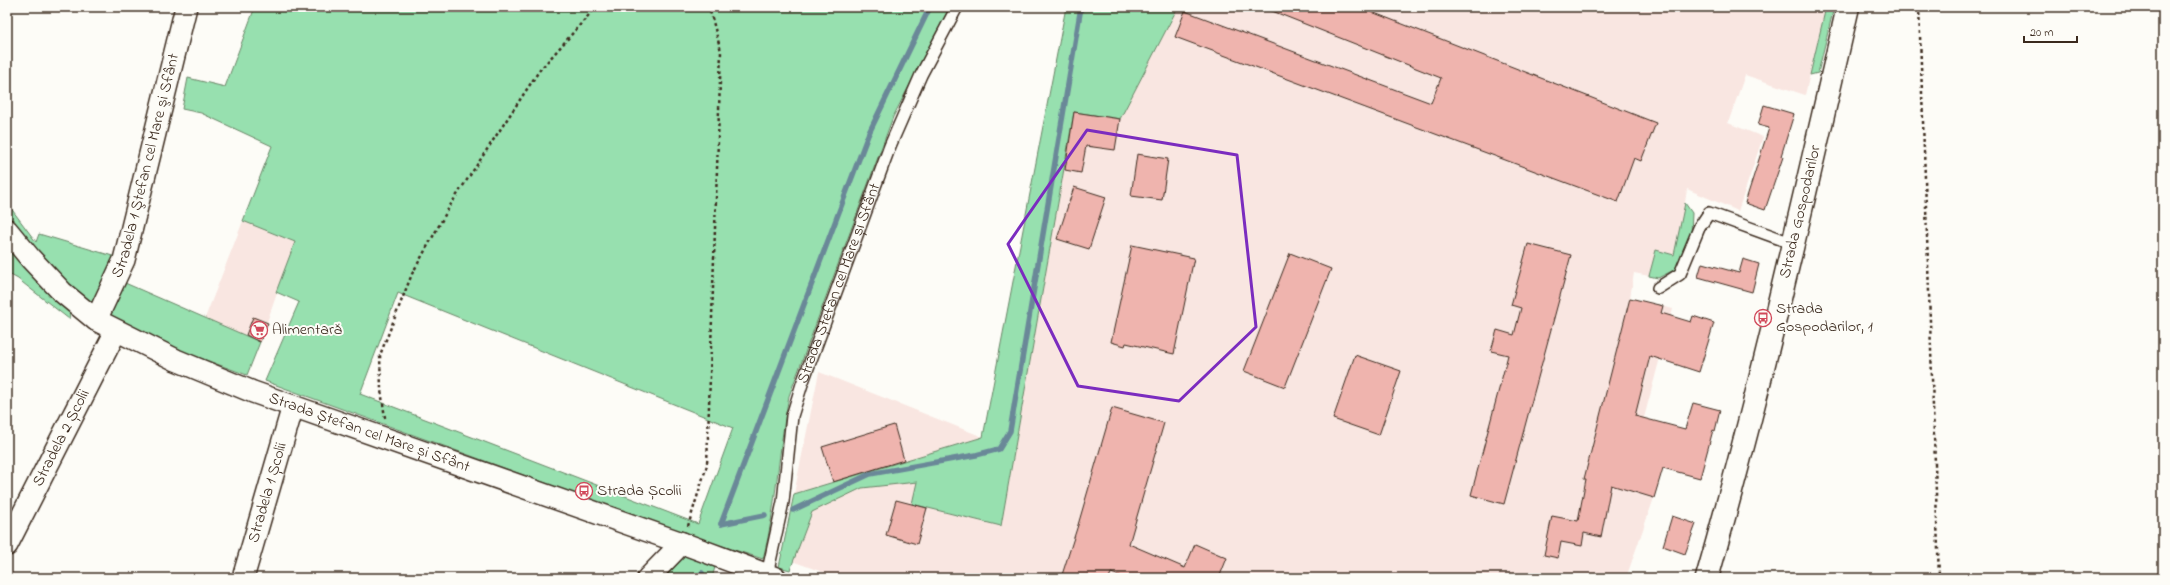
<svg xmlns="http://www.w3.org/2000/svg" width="2170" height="585" viewBox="0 0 2170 585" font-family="'Indie Flower',sans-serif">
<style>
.built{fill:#f9e6e1}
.green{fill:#97e0af;stroke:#698566;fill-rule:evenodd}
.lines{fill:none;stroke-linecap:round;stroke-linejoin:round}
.stream{stroke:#6a8898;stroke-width:5.5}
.building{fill:#efb4ae;stroke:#3b2a1e}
.lane-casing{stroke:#3b2a1e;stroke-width:14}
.street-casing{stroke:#3b2a1e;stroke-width:24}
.secondary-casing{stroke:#3b2a1e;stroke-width:25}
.path{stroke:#3b2a1e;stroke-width:2.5;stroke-dasharray:3 3;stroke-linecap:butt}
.lane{stroke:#fdfcf7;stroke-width:11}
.street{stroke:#fdfcf7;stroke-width:21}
.secondary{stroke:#fdfcf7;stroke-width:22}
.marked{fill:none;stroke:#7b2cbf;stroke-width:3;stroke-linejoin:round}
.labels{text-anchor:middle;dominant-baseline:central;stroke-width:4;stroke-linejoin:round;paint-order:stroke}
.street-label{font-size:16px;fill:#3b2a1e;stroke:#fdfcf7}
.poi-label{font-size:16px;fill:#3b2a1e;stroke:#fdfcf7;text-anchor:start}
</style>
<rect width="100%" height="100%" fill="#fdfcf7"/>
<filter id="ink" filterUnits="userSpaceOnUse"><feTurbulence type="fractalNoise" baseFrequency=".025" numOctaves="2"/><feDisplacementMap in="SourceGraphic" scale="8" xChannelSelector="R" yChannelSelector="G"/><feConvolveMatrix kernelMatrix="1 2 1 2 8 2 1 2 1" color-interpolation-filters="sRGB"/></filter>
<g filter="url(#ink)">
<g class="built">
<polygon points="1178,7 1826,7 1805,95 1745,75 1728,123 1763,137 1738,211 1687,189 1682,223 1674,255 1656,250 1649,276 1634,273 1630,298 1673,309 1625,489 1654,498 1626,578 839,578 792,561 812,512 862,488 917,482 912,504 1001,526 1074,112 1120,119"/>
<polygon points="243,221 295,242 260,342 205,318"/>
<polygon points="819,372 983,437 794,494"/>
</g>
<g class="green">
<path d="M255,7H950L893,117L789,396C778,450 777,506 763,559L694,537L265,381L299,302L276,292L295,242L243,221L272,146L201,113L182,109L188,78L225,87ZM398,293L733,428L698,524L360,394Z"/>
<polygon points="1066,7 1178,7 1120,119 1074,112 1001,526 912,504 917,482 862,488 812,512 790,570 779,567 794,494 983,437"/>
<polygon points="1826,7 1834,7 1818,73 1810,75"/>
<polygon points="7,203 36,242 39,234 116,257 92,307 25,241 7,216"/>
<polygon points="1685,203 1692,213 1691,236 1678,268 1658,278 1649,276 1656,250 1674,255"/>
<polygon points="7,245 70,313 69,319 18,279 7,273"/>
<polygon points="125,283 260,342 247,375 170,347 110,316"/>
<polygon points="685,556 715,567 712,578 664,578"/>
</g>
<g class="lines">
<g class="stream">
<polyline points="793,510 870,474 976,455 999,449 1010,431 1081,7"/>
<polyline points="721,524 868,135 930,7"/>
<polyline points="721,524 765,515"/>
<polyline points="698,578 702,573"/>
</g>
</g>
<g class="building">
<polygon points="1262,7 1359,7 1656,123 1641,161 1634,158 1618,202 1175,37 1185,11 1431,103 1441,78"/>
<polygon points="1764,105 1794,114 1781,156 1783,157 1765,210 1745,203 1769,128 1758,125"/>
<polygon points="1074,112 1120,119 1115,150 1086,146 1081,173 1065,170"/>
<polygon points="1137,154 1168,159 1162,200 1131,196"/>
<polygon points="1074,187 1106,197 1089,249 1057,239"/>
<polygon points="1528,244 1571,255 1504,504 1471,495 1508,355 1491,351 1497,330 1514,335 1521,308 1511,305"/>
<polygon points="1132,245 1194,258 1174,354 1126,343 1125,346 1111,342"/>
<polygon points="1290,253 1331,269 1285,387 1244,371"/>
<polygon points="1743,259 1759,264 1752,292 1698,277 1702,263 1739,273"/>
<polygon points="1630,298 1663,306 1661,313 1691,322 1693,316 1714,323 1699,372 1650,356 1635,416 1685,429 1693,403 1720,410 1715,431 1713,430 1700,478 1663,468 1654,498 1611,485 1601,537 1584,533 1582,546 1561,542 1558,558 1544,555 1552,516 1578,521 1586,479 1584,479"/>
<polygon points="253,317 268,323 260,342 246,335"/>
<polygon points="1355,355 1401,371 1379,435 1333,419"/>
<polygon points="1112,408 1164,423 1129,544 1185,568 1195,544 1227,558 1219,578 1126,578 1111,573 1109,578 1061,578 1078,525"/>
<polygon points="894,425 904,460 833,482 822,447"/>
<polygon points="896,500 927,508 917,544 886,535"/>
<polygon points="1672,516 1696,524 1685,554 1663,546"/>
</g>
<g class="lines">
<g class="lane-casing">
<g id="lane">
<polyline points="1658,288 1680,274 1699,228 1709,213 1794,244"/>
<path id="s1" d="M767,575L783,502L792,416L802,384L890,146L921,75L957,7"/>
</g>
</g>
<g class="street-casing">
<g id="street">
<path id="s2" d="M7,230L30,258L62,292L96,320L176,360L253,392L682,543L776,578"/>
<path id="s3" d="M96,320L124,260L186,7"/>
<path id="s4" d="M7,545L116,331"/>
<path id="s5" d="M243,578L293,406"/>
<polyline points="648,578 682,543"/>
</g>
</g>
<g class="secondary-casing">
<g id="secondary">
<path id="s6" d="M1707,578C1761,389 1804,198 1848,7"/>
</g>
</g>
<g class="path">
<polyline points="1919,7 1939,578"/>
<polyline points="385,418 381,390 380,355 412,274 451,204 539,71 596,7"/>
<polyline points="688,526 707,465 721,51 709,7"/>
</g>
<use href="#lane" class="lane"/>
<use href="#street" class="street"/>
<use href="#secondary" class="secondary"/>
</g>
</g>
<path class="marked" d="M1087,130L1237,155L1256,327L1179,401L1078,386L1008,244Z"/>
<defs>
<g id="bus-ring" transform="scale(0.9)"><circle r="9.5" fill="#fdfcf7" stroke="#d1495b" stroke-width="1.5"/><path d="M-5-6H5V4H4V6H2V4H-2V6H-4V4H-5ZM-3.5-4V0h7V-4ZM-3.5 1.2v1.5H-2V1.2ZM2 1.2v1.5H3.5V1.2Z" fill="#d1495b"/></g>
<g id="supermarket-ring" transform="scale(0.9)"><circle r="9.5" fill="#fdfcf7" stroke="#d1495b" stroke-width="1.5"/><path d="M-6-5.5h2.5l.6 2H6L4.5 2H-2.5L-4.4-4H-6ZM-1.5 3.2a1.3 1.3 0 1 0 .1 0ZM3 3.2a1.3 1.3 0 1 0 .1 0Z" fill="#d1495b"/></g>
</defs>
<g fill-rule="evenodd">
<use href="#bus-ring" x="1763" y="318"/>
<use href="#supermarket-ring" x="259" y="330"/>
<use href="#bus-ring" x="584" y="491"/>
</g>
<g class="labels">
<g class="street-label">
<text stroke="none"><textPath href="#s3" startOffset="163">Stradela 1 Ştefan cel Mare şi Sfânt</textPath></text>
<text stroke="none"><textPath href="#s6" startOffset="378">Strada Gospodarilor</textPath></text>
<text stroke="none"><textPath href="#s1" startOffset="302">Strada Ștefan cel Mare și Sfânt</textPath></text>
<text stroke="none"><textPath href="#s2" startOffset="423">Strada Ștefan cel Mare și Sfânt</textPath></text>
<text stroke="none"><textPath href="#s4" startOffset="120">Stradela 2 Școlii</textPath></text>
<text stroke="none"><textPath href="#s5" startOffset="89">Stradela 1 Școlii</textPath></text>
</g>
<g class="poi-label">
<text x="1776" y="309">Strada<tspan x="1776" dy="18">Gospodarilor, 1</tspan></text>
<text x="272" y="330">Alimentară</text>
<text x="597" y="491">Strada Școlii</text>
</g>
</g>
<rect width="2170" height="585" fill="none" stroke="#fdfcf7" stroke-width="24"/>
<rect x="12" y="12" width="2146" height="561" fill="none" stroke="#3b2a1e" stroke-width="1.5" filter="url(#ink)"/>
<path d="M2024 36v6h53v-6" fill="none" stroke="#3b2a1e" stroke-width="2"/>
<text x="2030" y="36" font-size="12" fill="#3b2a1e" stroke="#fdfcf7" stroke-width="3" paint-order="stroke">20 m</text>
</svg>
